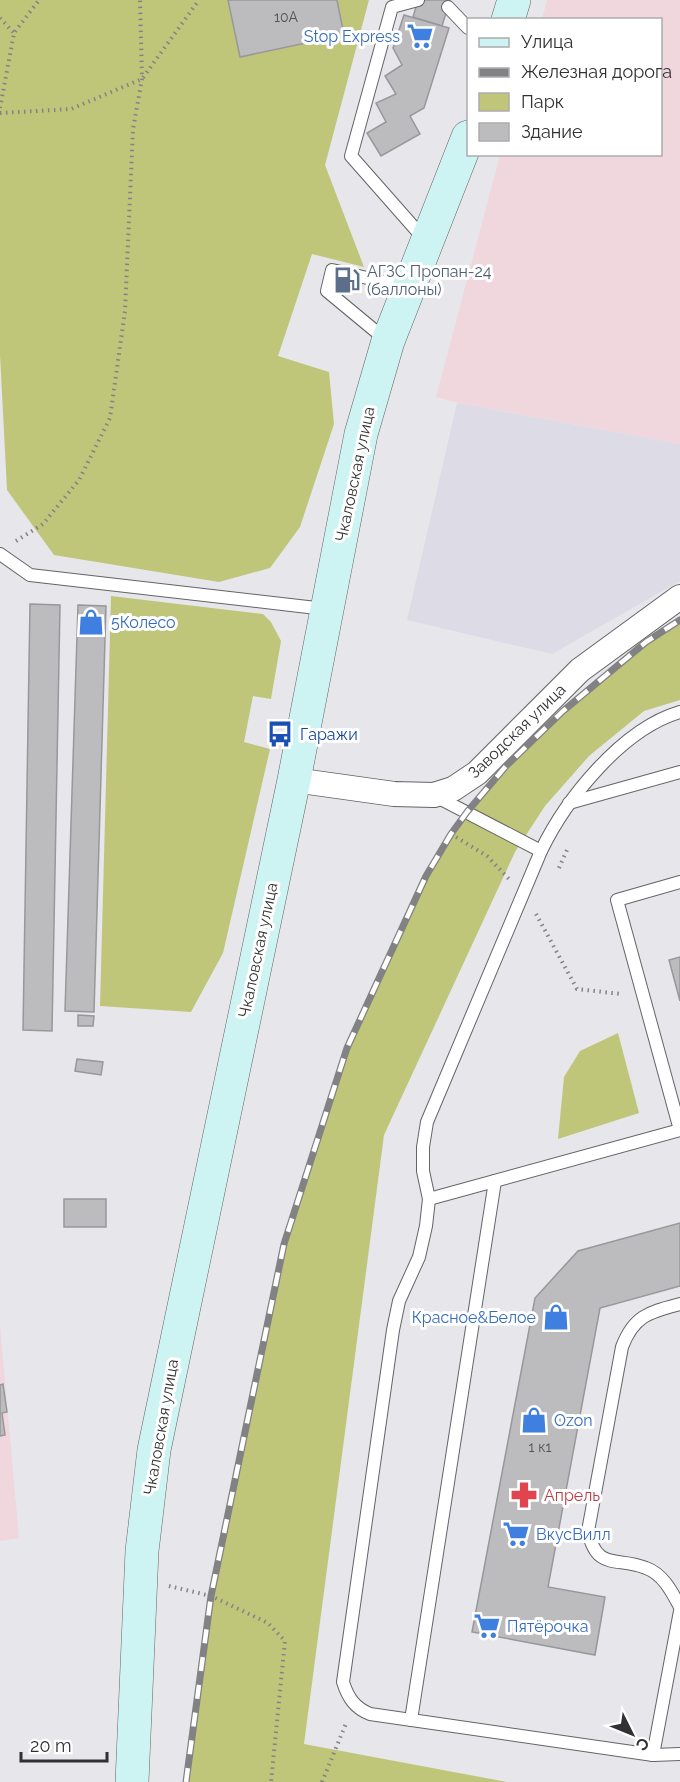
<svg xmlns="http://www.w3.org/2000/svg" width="680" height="1782" viewBox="0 0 680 1782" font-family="Raleway,sans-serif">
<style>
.built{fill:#dcdbe6}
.industrial{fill:#f0d6dd}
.green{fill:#bfc67a}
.building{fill:#bcbcbf;stroke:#98989b;stroke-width:1.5}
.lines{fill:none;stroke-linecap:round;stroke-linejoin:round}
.service-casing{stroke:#646366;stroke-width:14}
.minor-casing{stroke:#646366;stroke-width:26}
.secondary-casing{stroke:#646366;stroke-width:34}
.path{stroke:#838386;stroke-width:4;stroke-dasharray:1.5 4.5;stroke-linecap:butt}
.service{stroke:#fff;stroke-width:12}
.minor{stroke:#fff;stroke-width:24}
.secondary{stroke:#cdf4f2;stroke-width:33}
.rail-casing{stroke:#828184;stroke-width:7}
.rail{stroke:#fff;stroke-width:4.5;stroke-dasharray:14;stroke-linecap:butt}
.labels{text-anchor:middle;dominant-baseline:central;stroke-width:6;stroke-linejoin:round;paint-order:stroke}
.number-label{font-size:14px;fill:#545355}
.shop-label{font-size:16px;fill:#366cbe;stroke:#fff;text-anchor:start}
.service-label{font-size:16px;fill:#4e5e75;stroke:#fff;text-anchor:start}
.street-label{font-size:16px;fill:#313032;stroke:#fff}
.transit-label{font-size:16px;fill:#164399;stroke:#fff;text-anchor:start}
.health-label{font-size:16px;fill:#be3a42;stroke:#fff;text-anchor:start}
</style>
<rect width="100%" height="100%" fill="#e7e7eb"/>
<polygon class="built" points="457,403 680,444 680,581 552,654 407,620"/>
<g class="industrial">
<polygon points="547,0 680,0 680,444 458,403 436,397 500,155 660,154 660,20 540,19 543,16"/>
<polygon points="0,1325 19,1538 0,1541"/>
</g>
<g class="green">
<polygon points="0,0 369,0 325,165 364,267 312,254 278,356 329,372 334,424 300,527 270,568 219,582 54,555 7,490 0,355"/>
<polygon points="111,596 263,614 271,622 281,641 271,699 253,696 244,742 270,749 223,953 191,1012 100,1006"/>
<polygon points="680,620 680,700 644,711 589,756 545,806 515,852 384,1135 304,1744 507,1782 186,1782 211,1596 284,1244 347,1048 426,876 451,834 467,812 506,766 563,711 646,642"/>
<polygon points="618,1033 639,1113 558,1139 564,1077 580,1051"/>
</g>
<g class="building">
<polygon points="228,0 337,0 344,35 240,57"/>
<polygon points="418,0 450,0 442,26 413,17"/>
<polygon points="404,15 449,28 424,108 410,116 420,134 381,156 367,133 386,122 376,103 396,94 385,76 402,65 393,48"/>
<polygon points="30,604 60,605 52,1031 23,1030"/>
<polygon points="78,605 106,606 94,1012 65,1011"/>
<polygon points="680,957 680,1001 669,960"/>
<polygon points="78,1015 94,1016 93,1026 78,1026"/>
<polygon points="77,1059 103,1062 101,1075 75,1071"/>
<rect x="64" y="1199" width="42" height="28"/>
<polygon points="680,1223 680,1286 600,1308 548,1587 605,1597 595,1655 472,1632 535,1298 578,1251"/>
<polygon points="3,1384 7,1412 2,1413 5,1435 0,1436 0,1385"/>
</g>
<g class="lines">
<g class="service-casing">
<g id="service">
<polyline points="418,0 392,7 351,156 425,240"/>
<polyline points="448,7 468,28"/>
<polyline points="385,339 327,291 332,270 407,287"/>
<polyline points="0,554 30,575 325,609"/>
<path d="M680,712C622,729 566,799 541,851L427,1122L423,1147V1171L429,1199L426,1226L419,1257L399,1301L393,1330L343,1682C348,1698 355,1708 370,1714L653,1755L680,1754"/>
<polyline points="435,796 541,851"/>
<polyline points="569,803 680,772"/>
<polyline points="429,1199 680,1130 617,900 680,882"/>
<path d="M680,1304C650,1312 634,1315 622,1347L588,1531C597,1572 617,1556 646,1568C663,1574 672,1592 680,1607"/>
<polyline points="411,1720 495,1181"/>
<polyline points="653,1755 680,1611"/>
</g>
</g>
<g class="minor-casing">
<polyline id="minor" points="294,780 394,794 434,795 453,789 477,773 580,670 680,597"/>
</g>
<g class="secondary-casing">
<g id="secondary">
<polyline points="508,20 514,0"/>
<polyline points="132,1782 142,1551 154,1450 294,780 361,434 388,341 468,137"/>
</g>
</g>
<g class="path">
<polyline points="0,18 14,33"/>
<polyline points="0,108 14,33 39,0"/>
<polyline points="0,113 71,109 142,79 199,0"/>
<polyline points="16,541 43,524 79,480 110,418 125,311 133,129 142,79 140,0"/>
<polyline points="451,834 487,856 509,879"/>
<polyline points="559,868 567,850"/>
<polyline points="536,914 577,989 621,994"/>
<polyline points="169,1586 211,1596 268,1623 285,1641 271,1782"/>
<polyline points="322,1782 347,1721"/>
</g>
<use href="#service" class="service"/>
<use href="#minor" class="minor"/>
<use href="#secondary" class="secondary"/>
<g class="rail-casing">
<polyline id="rail" points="186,1782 211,1596 284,1244 347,1048 426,876 451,834 467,812 506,766 563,711 646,642 680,620"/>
</g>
<use href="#rail" class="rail"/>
</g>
<defs>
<g id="supermarket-bare" transform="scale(2.07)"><path d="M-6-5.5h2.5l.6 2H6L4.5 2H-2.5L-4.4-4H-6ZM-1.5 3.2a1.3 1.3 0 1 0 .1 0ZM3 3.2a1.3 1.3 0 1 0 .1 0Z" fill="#3f7fe0" stroke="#fff" stroke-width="2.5" paint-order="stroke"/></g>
<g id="fuel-bare" transform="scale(2.07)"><path d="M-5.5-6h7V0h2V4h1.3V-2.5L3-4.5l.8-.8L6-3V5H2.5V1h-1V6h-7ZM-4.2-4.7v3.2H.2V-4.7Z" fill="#5c6f8a" stroke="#fff" stroke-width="2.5" paint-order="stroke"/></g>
<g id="shop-bare" transform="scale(2.07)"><path d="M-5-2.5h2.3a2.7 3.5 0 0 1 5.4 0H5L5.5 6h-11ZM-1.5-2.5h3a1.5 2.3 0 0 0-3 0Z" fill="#3f7fe0" stroke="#fff" stroke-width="2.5" paint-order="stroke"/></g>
<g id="bus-bare" transform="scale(2.07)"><path d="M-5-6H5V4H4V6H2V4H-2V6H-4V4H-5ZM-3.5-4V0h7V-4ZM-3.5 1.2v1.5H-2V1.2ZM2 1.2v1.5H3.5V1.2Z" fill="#1a4fb4" stroke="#fff" stroke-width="2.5" paint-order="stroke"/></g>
<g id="pharmacy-bare" transform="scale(2.07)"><path d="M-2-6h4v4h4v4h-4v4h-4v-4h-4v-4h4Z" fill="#e0444e" stroke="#fff" stroke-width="2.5" paint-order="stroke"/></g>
</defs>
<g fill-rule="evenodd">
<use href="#supermarket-bare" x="420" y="36"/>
<use href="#fuel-bare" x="347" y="280"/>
<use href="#shop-bare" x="91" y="622"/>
<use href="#bus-bare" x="280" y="734"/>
<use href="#shop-bare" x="556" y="1317"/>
<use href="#shop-bare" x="534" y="1420"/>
<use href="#pharmacy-bare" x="524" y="1495"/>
<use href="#supermarket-bare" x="516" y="1534"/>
<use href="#supermarket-bare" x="487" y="1626"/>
</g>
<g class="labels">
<g class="number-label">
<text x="286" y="17">10А</text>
<text x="540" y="1447">1 к1</text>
</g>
<g class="shop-label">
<text x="400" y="36" text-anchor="end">Stop Express</text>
<text x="111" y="622">5Колесо</text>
<text x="536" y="1317" text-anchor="end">Красное&amp;Белое</text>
<text x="554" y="1420">Ozon</text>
<text x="536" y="1534">ВкусВилл</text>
<text x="507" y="1626">Пятёрочка</text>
</g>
<g class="service-label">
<text x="367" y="271">АГЗС Пропан-24<tspan x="367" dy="18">(баллоны)</tspan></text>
</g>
<g class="street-label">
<text transform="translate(355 474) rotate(-78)">Чкаловская улица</text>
<text transform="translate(517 731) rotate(-44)">Заводская улица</text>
<text transform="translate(258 950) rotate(-78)">Чкаловская улица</text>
<text transform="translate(161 1427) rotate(-80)">Чкаловская улица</text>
</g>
<g class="transit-label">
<text x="300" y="734">Гаражи</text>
</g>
<g class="health-label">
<text x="544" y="1495">Апрель</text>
</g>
</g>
<rect x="467" y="18" width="195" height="138" fill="#ffffff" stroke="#adacad" stroke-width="1.5"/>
<rect x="479" y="38" width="30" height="9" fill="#cdf4f2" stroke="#adacad" stroke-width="1.5"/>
<text x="521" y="48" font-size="18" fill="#313032">Улица</text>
<rect x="479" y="68" width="30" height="9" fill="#828184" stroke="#adacad" stroke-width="1.5"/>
<text x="521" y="78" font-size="18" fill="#313032">Железная дорога</text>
<rect x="479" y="93" width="30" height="18" fill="#bfc67a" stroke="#adacad" stroke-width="1.5"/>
<text x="521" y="108" font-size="18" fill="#313032">Парк</text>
<rect x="479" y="123" width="30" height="18" fill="#bcbcbf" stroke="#adacad" stroke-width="1.5"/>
<text x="521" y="138" font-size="18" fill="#313032">Здание</text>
<g transform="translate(632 1734) rotate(133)" stroke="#ffffff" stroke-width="4.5" paint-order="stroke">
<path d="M0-4.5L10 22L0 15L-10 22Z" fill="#313032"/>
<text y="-9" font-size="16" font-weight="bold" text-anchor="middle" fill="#313032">С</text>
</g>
<path d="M21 1752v9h86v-9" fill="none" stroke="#313032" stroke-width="3"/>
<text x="30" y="1752" font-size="18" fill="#313032" stroke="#ffffff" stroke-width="4.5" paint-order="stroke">20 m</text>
</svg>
